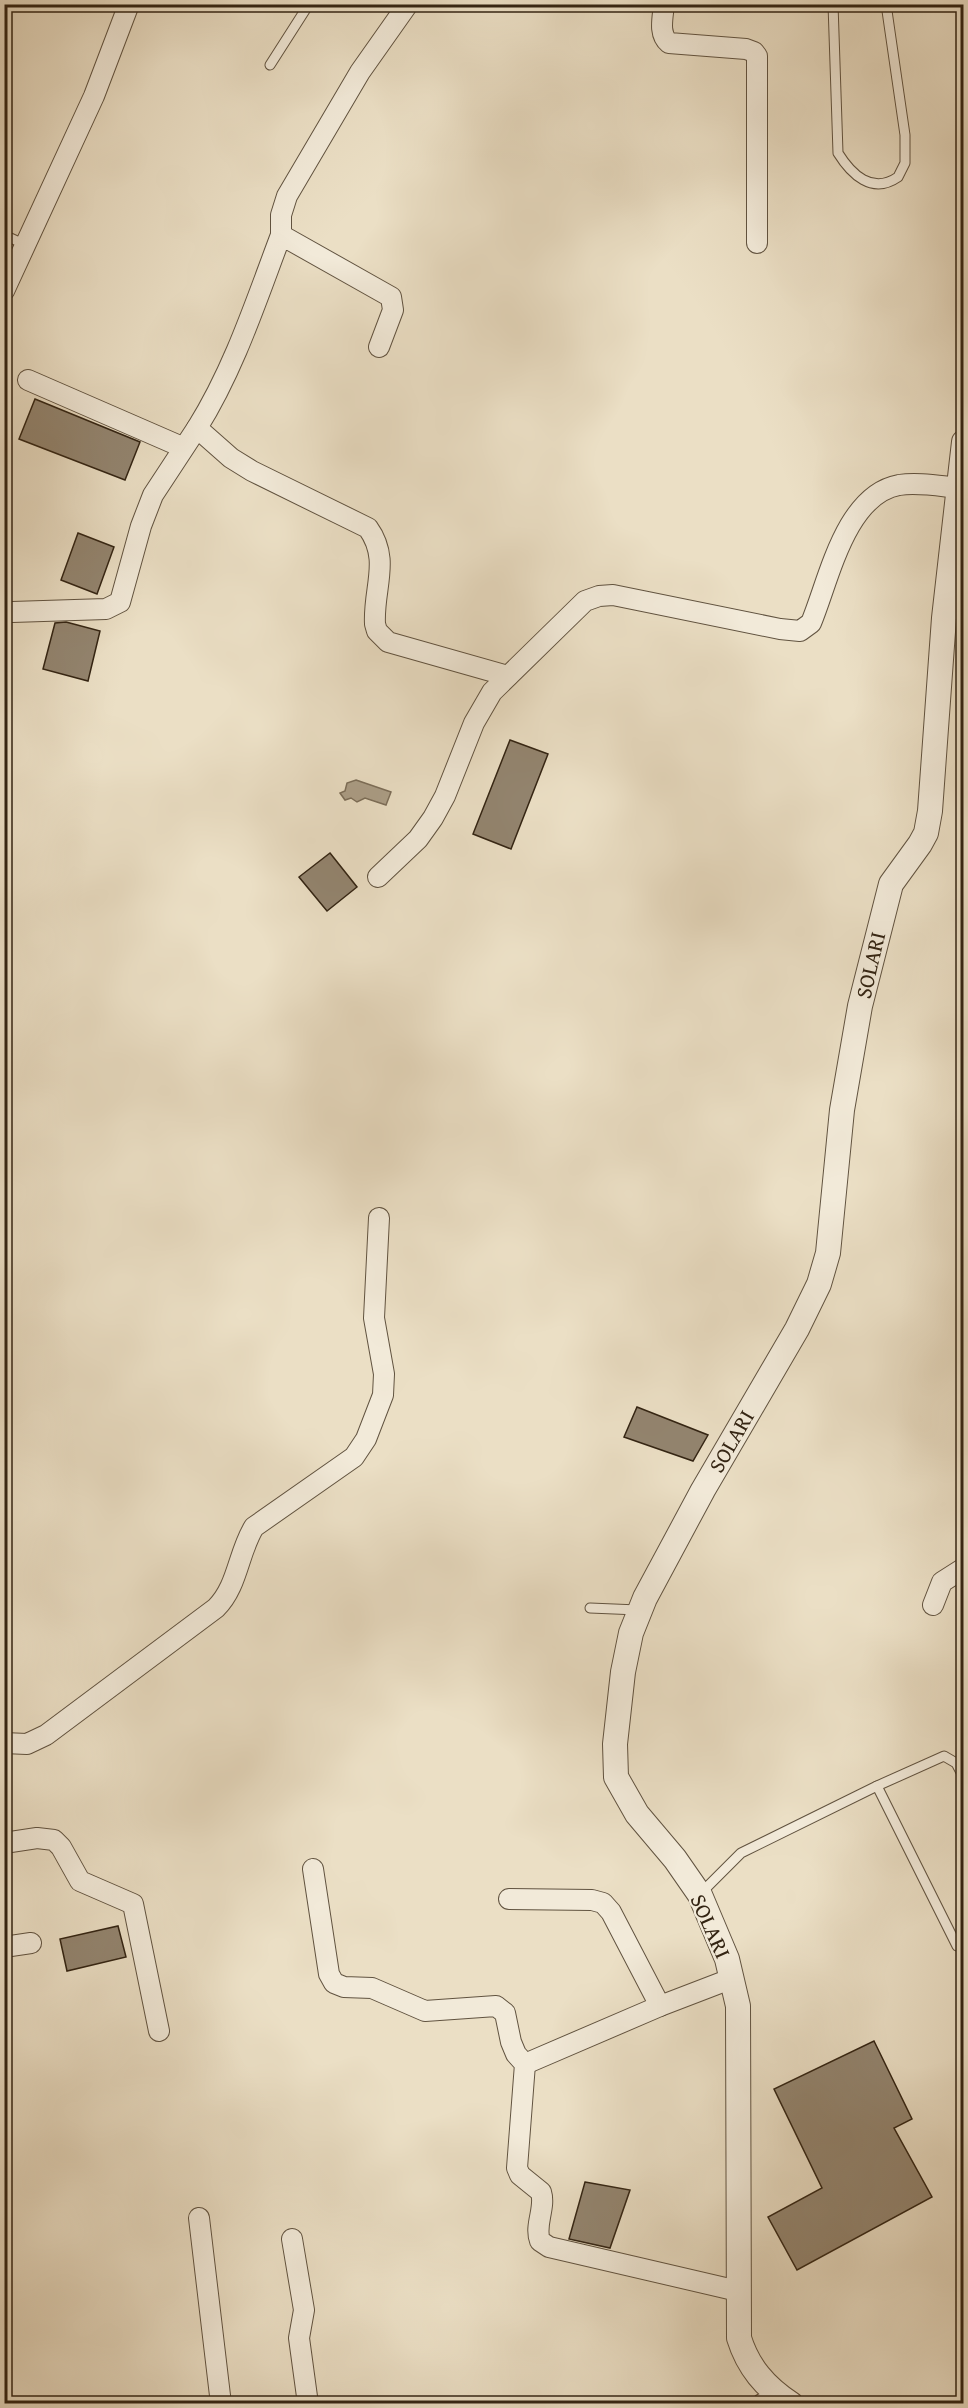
<svg xmlns="http://www.w3.org/2000/svg" width="968" height="2408" viewBox="0 0 968 2408" font-family="'Gentium Book Plus',serif">
<style>
.water{fill:#ac9f88;stroke:#7c6e59;stroke-width:1.5}
.building{fill:#938570;stroke:#332413;stroke-width:1.5}
.lines{fill:none;stroke-linecap:round;stroke-linejoin:round}
.service-casing{stroke:#615340;stroke-width:11}
.minor-casing{stroke:#615340;stroke-width:22}
.tertiary-casing{stroke:#615340;stroke-width:26}
.service{stroke:#f2ead9;stroke-width:9}
.minor{stroke:#f2ead9;stroke-width:20}
.tertiary{stroke:#f2ead9;stroke-width:24}
.labels{text-anchor:middle;dominant-baseline:central;stroke-width:4.5;stroke-linejoin:round;paint-order:stroke}
.street-label{font-size:22px;fill:#332413;stroke:#f2ead9}
</style>
<rect width="100%" height="100%" fill="#ebdfc5"/>
<filter id="stains"><feTurbulence type="fractalNoise" baseFrequency=".00333" numOctaves="4"/><feColorMatrix values="0 0 0 0 .2 0 0 0 0 .09 0 0 0 0 .02 0 0 0 .5 -.17"/></filter>
<radialGradient id="worn" r=".72"><stop offset=".6" stop-color="#630" stop-opacity="0"/><stop offset="1" stop-color="#630" stop-opacity=".3"/></radialGradient>
<polygon class="water" points="356,780 391,792 386,805 365,798 357,802 351,798 345,800 340,793 345,791 347,783"/>
<g class="building">
<polygon points="35,399 140,442 125,480 19,439"/>
<polygon points="78,533 114,547 97,594 61,580"/>
<polygon points="66,622 100,631 88,681 43,669 55,623"/>
<polygon points="510,740 548,754 511,849 473,834"/>
<polygon points="330,853 357,887 327,911 299,877"/>
<polygon points="637,1407 708,1435 693,1461 624,1437"/>
<polygon points="118,1926 126,1957 67,1971 60,1939"/>
<polygon points="874,2041 912,2119 894,2128 932,2197 797,2270 768,2217 822,2188 774,2089"/>
<polygon points="585,2182 630,2190 610,2248 569,2239"/>
</g>
<g class="lines">
<g class="service-casing">
<g id="service">
<path d="M833,4L838,153C851,174 872,195 898,177L905,163V135L886,4"/>
<polyline points="270,65 309,4"/>
<polyline points="4,235 26,245"/>
<polyline points="590,1608 638,1610"/>
<polyline points="877,1786 957,1946"/>
<polyline points="701,1893 741,1853 877,1786 944,1756 956,1763 964,1778"/>
</g>
</g>
<g class="minor-casing">
<g id="minor">
<path d="M664,4C663,17 658,34 669,43L746,49L754,52L757,56V243"/>
<polyline points="281,235 281,215 287,196 360,72 408,4"/>
<polyline points="4,291 94,96 129,4"/>
<path d="M379,347L393,310L391,297L281,235C256,301 234,369 197,428L231,458L252,471L368,528C391,560 373,588 375,624L377,631L388,642L508,676"/>
<polyline points="28,380 182,447"/>
<polyline points="12,612 106,609 120,602 141,526 153,495 197,428"/>
<path d="M378,877L418,839L433,818L445,796L474,723L492,692L585,601L599,596L613,595L780,629L800,631L811,623C829,580 845,495 899,485C918,482 939,486 959,488"/>
<polyline points="933,1605 942,1582 964,1568"/>
<path d="M4,1743L27,1744L46,1735L216,1608C238,1586 238,1553 254,1527L354,1457L366,1439L383,1395L384,1374L374,1318L379,1218"/>
<polyline points="4,1843 37,1838 54,1840 61,1847 80,1881 133,1904 159,2031"/>
<path d="M313,1869L329,1974L334,1983L344,1987L372,1988L425,2011L496,2006L505,2013L511,2042L516,2054L525,2064L517,2168L520,2175L541,2192C546,2208 534,2225 540,2241L549,2247L738,2291"/>
<polyline points="509,1899 592,1900 603,1903 611,1912 660,2006"/>
<polyline points="4,1947 31,1943"/>
<polyline points="525,2064 660,2006 733,1978"/>
<polyline points="199,2218 221,2404"/>
<polyline points="292,2239 304,2310 299,2338 308,2404"/>
<polyline points="762,2404 779,2396"/>
</g>
</g>
<g class="tertiary-casing">
<path id="tertiary" d="M791,2404C765,2387 748,2367 739,2338L738,2006L727,1959L700,1895L675,1859L637,1814L616,1777L615,1744L623,1672L631,1633L645,1598L703,1490L797,1329L819,1284L828,1253L842,1110L860,1006L891,884L920,844L926,833L930,811L944,618L964,442"/>
</g>
<use href="#service" class="service"/>
<use href="#minor" class="minor"/>
<use href="#tertiary" class="tertiary"/>
</g>
<g class="labels">
<g class="street-label">
<text transform="translate(870 965) rotate(-77)">SOLARI</text>
<text transform="translate(731 1441) rotate(-60)">SOLARI</text>
<text transform="translate(711 1926) rotate(66)">SOLARI</text>
</g>
</g>
<rect width="968" height="2408" fill="none" stroke="#ebdfc5" stroke-width="24"/>
<rect x="6" y="6" width="956" height="2396" fill="none" stroke="#332413" stroke-width="3"/>
<rect x="12" y="12" width="944" height="2384" fill="none" stroke="#332413" stroke-width="1.5"/>
<rect width="100%" height="100%" filter="url(#stains)"/>
<rect width="100%" height="100%" fill="url(#worn)"/>
</svg>
